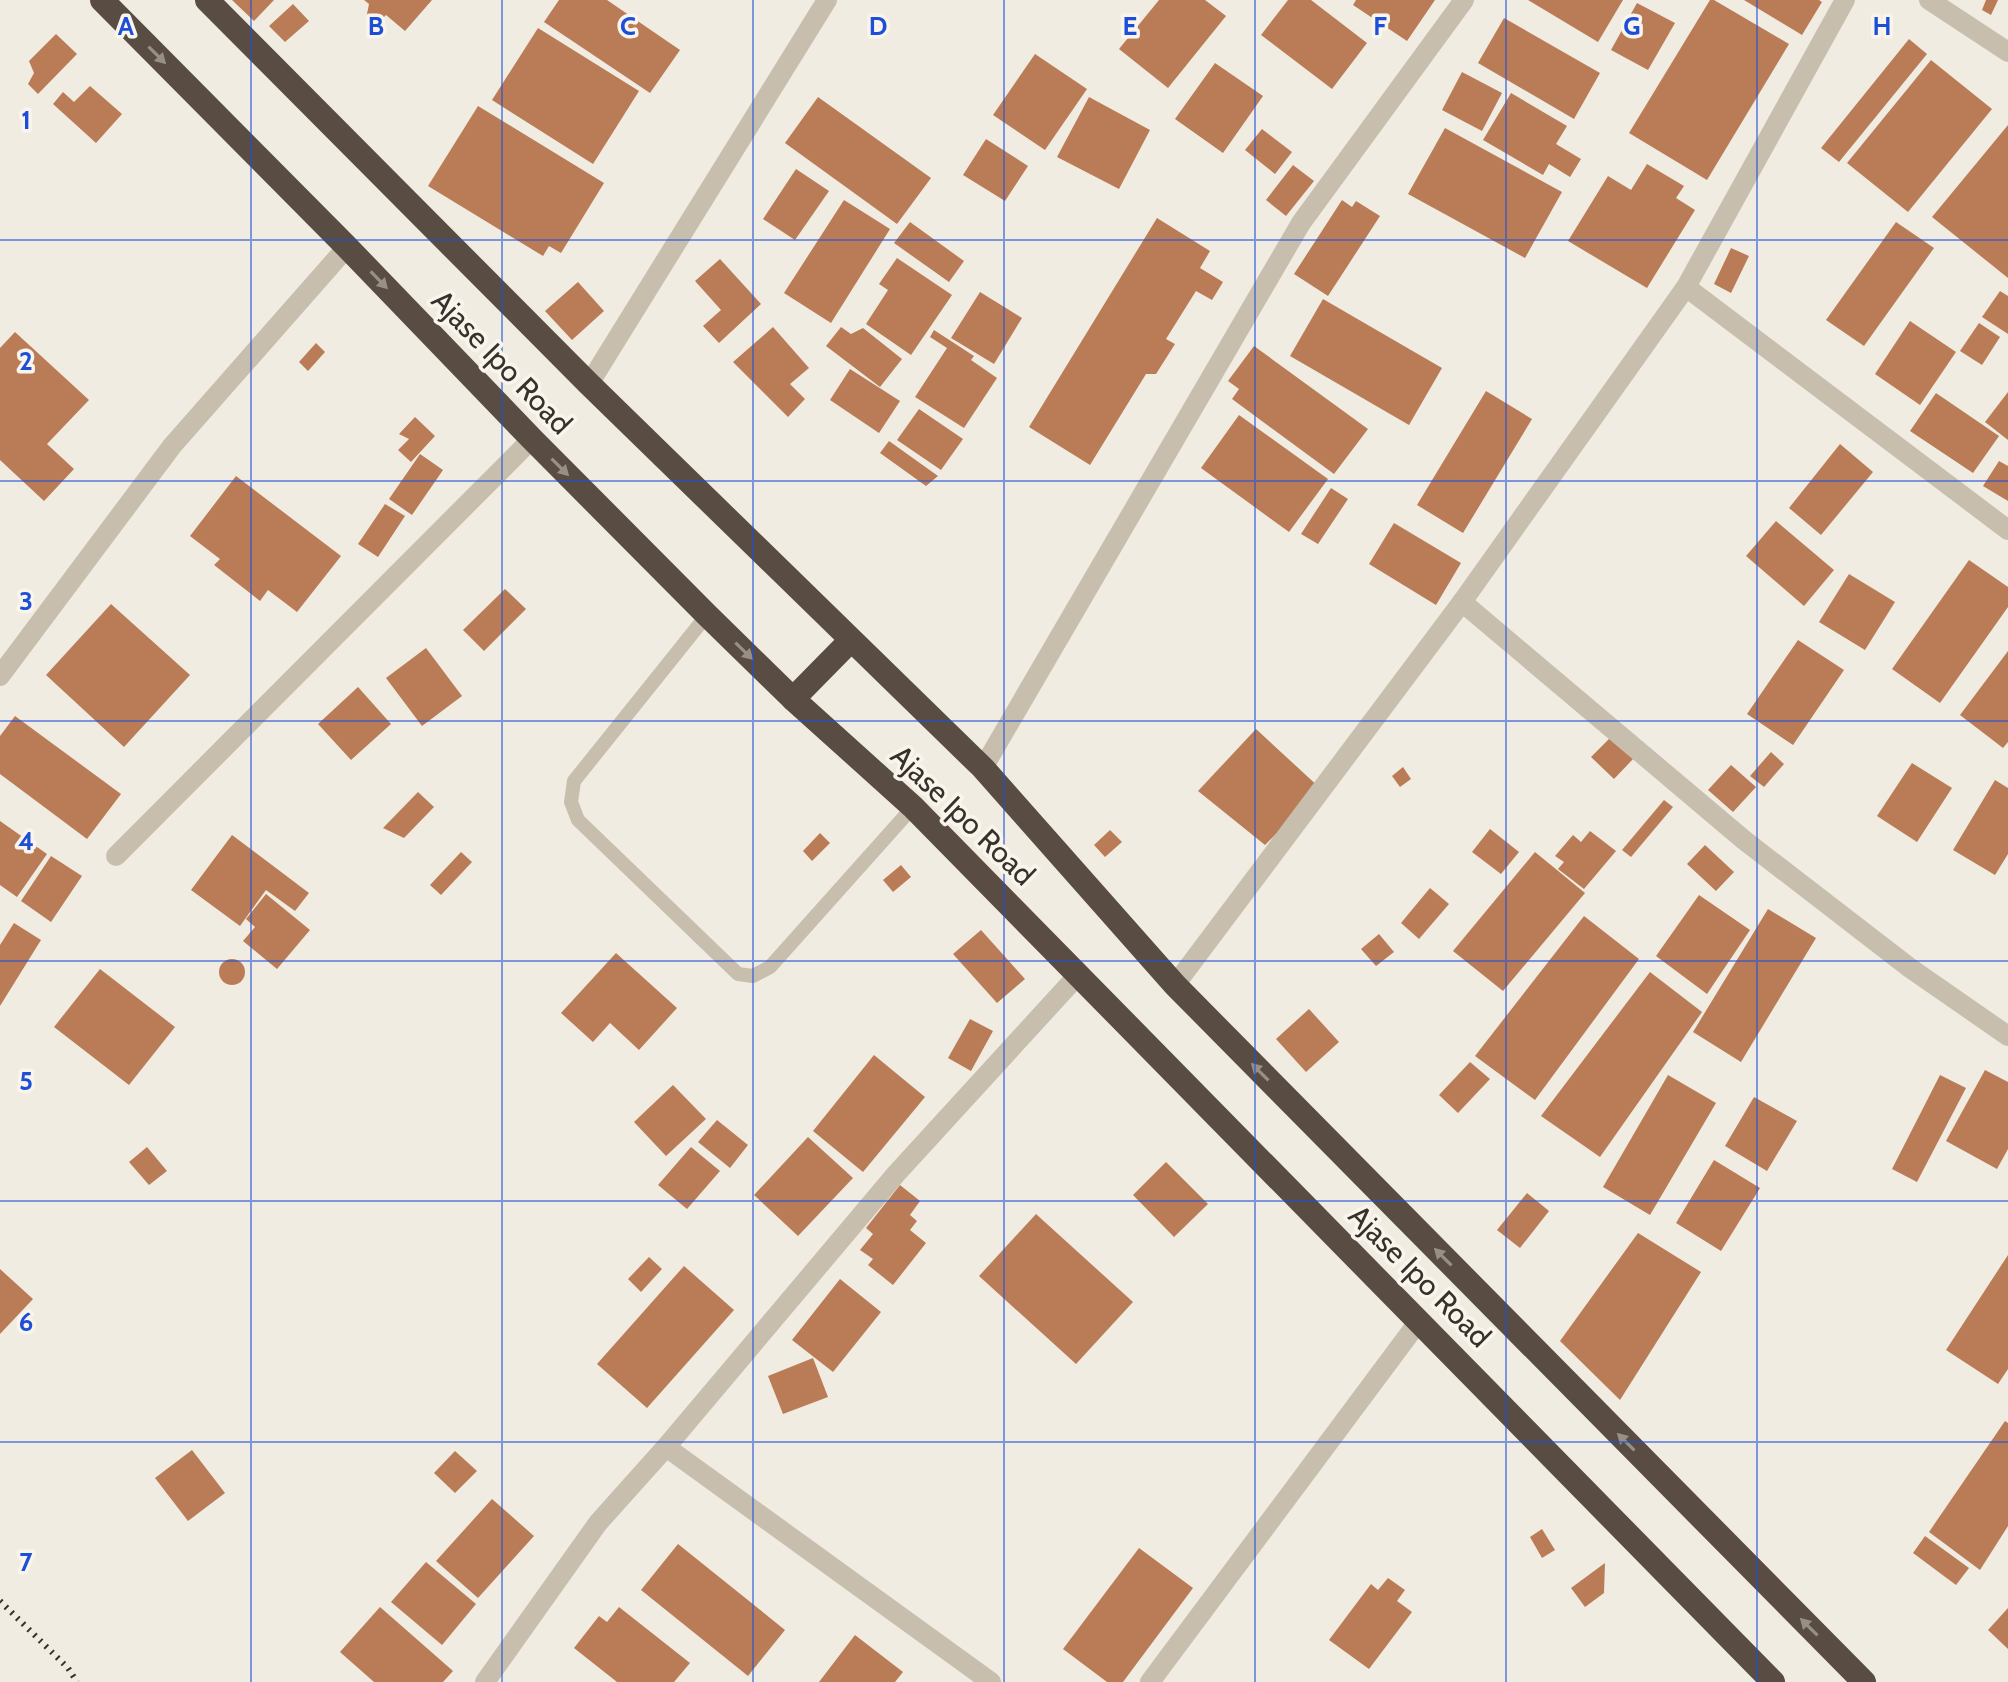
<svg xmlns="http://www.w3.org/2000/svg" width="2008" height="1682" viewBox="0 0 2008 1682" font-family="Cabin,sans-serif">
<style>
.building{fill:#ba7c56}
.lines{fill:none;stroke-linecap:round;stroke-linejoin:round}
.lane{stroke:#c8beae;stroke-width:14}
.street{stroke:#c8beae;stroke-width:20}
.highway{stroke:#584c43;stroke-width:24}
.rail{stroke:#38312b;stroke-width:6;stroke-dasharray:2 6;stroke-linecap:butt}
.oneway{fill:#989087}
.grid{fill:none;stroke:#1d4ed8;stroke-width:2;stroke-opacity:0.55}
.labels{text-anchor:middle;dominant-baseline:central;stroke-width:7;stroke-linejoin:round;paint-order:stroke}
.street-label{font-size:30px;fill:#38312b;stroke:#f9f5ed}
.grid-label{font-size:26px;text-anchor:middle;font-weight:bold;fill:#1d4ed8;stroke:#f9f5ed;stroke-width:7;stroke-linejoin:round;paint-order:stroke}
</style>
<rect width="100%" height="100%" fill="#f1ece1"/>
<g class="building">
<polygon points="232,0 274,0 254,21"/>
<polygon points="364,0 432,0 405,31 386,15 378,23 367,14 369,4"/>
<polygon points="559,0 607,0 680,50 650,93 544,22"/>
<polygon points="1159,0 1205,0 1226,16 1168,88 1119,49"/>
<polygon points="1288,0 1311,0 1367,43 1332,89 1261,35"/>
<polygon points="1356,0 1435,0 1407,41 1353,5"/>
<polygon points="1528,0 1623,0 1598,42"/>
<polygon points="1710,0 1714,0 1789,44 1707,180 1629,133"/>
<polygon points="1744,0 1819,0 1822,2 1802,35"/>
<polygon points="1986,0 1998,0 1991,15 1982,10"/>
<polygon points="1637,3 1675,23 1648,70 1611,50"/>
<polygon points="293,4 309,21 285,42 269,26"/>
<polygon points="1504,18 1600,73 1574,119 1478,63"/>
<polygon points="538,28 639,91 593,164 492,100"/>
<polygon points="56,34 77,54 38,94 28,84 34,73 29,61"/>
<polygon points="1909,39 1927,54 1839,162 1821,148"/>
<polygon points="1035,54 1087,89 1045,150 993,115"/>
<polygon points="1931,60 1992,109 1908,212 1847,163"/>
<polygon points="1215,63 1263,96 1223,153 1175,119"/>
<polygon points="1462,72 1502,93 1482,131 1442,110"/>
<polygon points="90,86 122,114 96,143 53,104 63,92 74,102"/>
<polygon points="1511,93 1567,126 1556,144 1581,159 1570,177 1549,164 1543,175 1483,140"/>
<polygon points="818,97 931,178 897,224 785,143"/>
<polygon points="1089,97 1150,130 1119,189 1057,157"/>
<polygon points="478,106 604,183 561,253 549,246 543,256 428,186"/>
<polygon points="2008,125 2008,278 1932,217"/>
<polygon points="1445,128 1562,192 1525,258 1408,194"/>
<polygon points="1262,129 1292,152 1275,174 1245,150"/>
<polygon points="986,139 1028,166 1005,201 963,175"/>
<polygon points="1647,164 1684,186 1676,198 1695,210 1647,288 1568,241 1608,176 1631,190"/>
<polygon points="1293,165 1314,181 1286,216 1266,200"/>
<polygon points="796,169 829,191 795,240 763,219"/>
<polygon points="844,200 890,229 831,323 784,293"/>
<polygon points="1342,200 1352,207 1356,201 1380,216 1328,296 1294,274"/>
<polygon points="1157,218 1210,251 1200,268 1223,282 1212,300 1196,291 1166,339 1175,344 1156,374 1146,374 1090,465 1029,427"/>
<polygon points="910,222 964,261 949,282 894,243"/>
<polygon points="1896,222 1934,248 1864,346 1826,320"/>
<polygon points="1731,248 1749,256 1731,293 1714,284"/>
<polygon points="897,258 952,295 911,355 866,324 888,290 879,284"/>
<polygon points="720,259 761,304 719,343 703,326 721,310 695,281"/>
<polygon points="578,282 604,311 572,340 545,311"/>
<polygon points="2000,291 2008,296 2008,334 1982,317"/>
<polygon points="980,292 1022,318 994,364 951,338"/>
<polygon points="1323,299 1442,368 1409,425 1290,356"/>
<polygon points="1910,321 1956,352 1920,405 1875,374"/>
<polygon points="1979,323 2000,337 1982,365 1960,351"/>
<polygon points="773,327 809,368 790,384 805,399 788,417 733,362"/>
<polygon points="841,327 851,334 863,328 902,359 880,387 826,346"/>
<polygon points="934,330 974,356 971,360 997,378 964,428 915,397 947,348 930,337"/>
<polygon points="15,332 89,400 47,444 74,469 44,501 0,460 0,348"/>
<polygon points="316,343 325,352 308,371 299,362"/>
<polygon points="1254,346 1368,429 1334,474 1232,399 1239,389 1228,381"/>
<polygon points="850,369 900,401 879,433 830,400"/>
<polygon points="1486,391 1532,419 1463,533 1417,505"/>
<polygon points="2008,392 2008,440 1985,422"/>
<polygon points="1936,393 1999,436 1973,473 1910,431"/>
<polygon points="919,409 963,439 941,470 897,440"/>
<polygon points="1239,415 1328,479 1289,532 1201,468"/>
<polygon points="415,417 435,436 411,462 398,450 409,439 399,434"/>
<polygon points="889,441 938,476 926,486 880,453"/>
<polygon points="1840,444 1873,472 1821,535 1789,508"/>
<polygon points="420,454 443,470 412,515 389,499"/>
<polygon points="1999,461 2008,466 2008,501 1983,486"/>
<polygon points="236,476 341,556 297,612 268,590 260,601 214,565 220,559 190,536"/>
<polygon points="1331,488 1348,499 1318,544 1301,534"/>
<polygon points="385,504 405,516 378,557 358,544"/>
<polygon points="1776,521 1834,570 1804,606 1746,556"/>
<polygon points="1394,523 1461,563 1436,605 1369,564"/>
<polygon points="1969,560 2008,587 2008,607 1940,703 1892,669"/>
<polygon points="1849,574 1895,602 1865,650 1819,622"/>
<polygon points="505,589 526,609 484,651 463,630"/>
<polygon points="111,604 190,675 124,747 46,675"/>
<polygon points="1798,640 1844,670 1793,745 1747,714"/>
<polygon points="426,648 462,696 422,726 386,678"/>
<polygon points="2008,651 2008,742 2003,748 1960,715"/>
<polygon points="358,687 391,724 351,760 318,724"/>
<polygon points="15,716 121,794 87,839 0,774 0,736"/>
<polygon points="1256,729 1321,789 1265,845 1198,791"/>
<polygon points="1611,737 1634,758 1614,779 1591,757"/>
<polygon points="1771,752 1784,764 1764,787 1750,776"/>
<polygon points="1912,763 1952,788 1917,842 1877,816"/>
<polygon points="1731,765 1756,787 1733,812 1708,790"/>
<polygon points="1403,767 1411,779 1400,787 1392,776"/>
<polygon points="1995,780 2008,788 2008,854 1995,875 1953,850"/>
<polygon points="418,792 434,807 404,838 383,828"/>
<polygon points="1664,800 1673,807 1631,857 1622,850"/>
<polygon points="0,821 47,854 17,897 0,885"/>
<polygon points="1490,829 1519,852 1501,874 1472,852"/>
<polygon points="1110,830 1122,842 1105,857 1094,845"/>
<polygon points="1590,831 1616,851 1584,889 1558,869 1564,862 1555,856 1573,835 1581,842"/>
<polygon points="820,833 830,843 812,861 803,851"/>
<polygon points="232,835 309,893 295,911 266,890 240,926 191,890"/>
<polygon points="1705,845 1734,872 1716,891 1687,864"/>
<polygon points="461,852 472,862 441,895 430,885"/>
<polygon points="1535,852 1585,893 1503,991 1453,951"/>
<polygon points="51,856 82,876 51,922 21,901"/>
<polygon points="901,865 911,877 893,892 883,880"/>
<polygon points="1430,888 1449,904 1419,939 1401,923"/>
<polygon points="266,894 310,930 277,969 243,941 255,927 246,919"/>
<polygon points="1699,895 1750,930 1707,994 1656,956"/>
<polygon points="1768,909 1816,938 1741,1062 1693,1032"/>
<polygon points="1584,916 1639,959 1535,1100 1475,1056"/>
<polygon points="14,923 41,940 0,1006 0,945"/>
<polygon points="981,930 1025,979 997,1003 953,954"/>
<polygon points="1379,934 1394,952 1376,966 1361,949"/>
<polygon points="616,953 677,1008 639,1050 610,1023 593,1042 561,1013"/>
<circle cx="232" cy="972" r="13"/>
<polygon points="100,969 175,1027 129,1085 54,1027"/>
<polygon points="1650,972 1702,1012 1600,1157 1541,1116"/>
<polygon points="1309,1009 1339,1042 1306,1072 1276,1039"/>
<polygon points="970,1019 993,1031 971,1071 948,1058"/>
<polygon points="874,1055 925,1097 863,1172 813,1131"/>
<polygon points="1470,1062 1490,1079 1458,1113 1439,1095"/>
<polygon points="1985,1070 2008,1082 2008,1149 1997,1169 1946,1141"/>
<polygon points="1668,1075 1716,1103 1650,1215 1603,1187"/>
<polygon points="1940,1075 1966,1088 1917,1182 1892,1169"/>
<polygon points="673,1085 706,1119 666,1156 634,1122"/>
<polygon points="1754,1097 1797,1121 1767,1171 1725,1146"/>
<polygon points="717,1120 748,1145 730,1168 698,1142"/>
<polygon points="808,1137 853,1178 798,1236 754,1195"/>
<polygon points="147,1147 167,1171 149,1185 129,1162"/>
<polygon points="691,1147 720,1171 687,1209 658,1185"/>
<polygon points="1714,1160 1760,1188 1721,1251 1676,1223"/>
<polygon points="1166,1162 1208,1204 1174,1237 1133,1195"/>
<polygon points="900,1185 920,1201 910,1215 917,1221 910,1230 926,1243 893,1285 868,1265 873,1259 860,1250 873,1234 866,1228"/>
<polygon points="1527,1193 1549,1211 1520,1248 1497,1230"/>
<polygon points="1036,1214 1133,1302 1076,1364 979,1276"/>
<polygon points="1638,1233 1701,1272 1620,1400 1560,1341"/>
<polygon points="2008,1255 2008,1369 1998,1384 1946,1350"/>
<polygon points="649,1257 662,1269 641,1292 628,1279"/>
<polygon points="684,1266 734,1310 647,1408 597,1364"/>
<polygon points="0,1269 33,1299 0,1334"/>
<polygon points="840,1279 881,1312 833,1372 792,1340"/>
<polygon points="813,1358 828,1397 783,1414 768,1376"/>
<polygon points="2005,1421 2008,1423 2008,1526 1980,1570 1929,1532"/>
<polygon points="192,1450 225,1493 188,1521 155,1478"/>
<polygon points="455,1451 477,1471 455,1493 434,1473"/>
<polygon points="492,1499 534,1536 478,1598 436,1561"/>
<polygon points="1542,1529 1555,1550 1542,1558 1530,1537"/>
<polygon points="1925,1536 1969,1568 1956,1585 1913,1553"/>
<polygon points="678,1544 785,1630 748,1676 641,1590"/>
<polygon points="1139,1548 1193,1588 1123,1682 1107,1682 1063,1649"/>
<polygon points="426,1562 476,1604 442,1645 391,1602"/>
<polygon points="1605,1563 1604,1593 1585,1607 1571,1588"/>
<polygon points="1388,1578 1405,1590 1397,1601 1412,1612 1369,1669 1329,1640 1371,1584 1378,1590"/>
<polygon points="380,1607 453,1671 443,1682 374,1682 340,1652"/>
<polygon points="619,1607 690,1663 674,1682 617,1682 574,1648 599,1616 607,1622"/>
<polygon points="2008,1608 2008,1649 1988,1630"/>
<polygon points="855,1635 903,1672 895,1682 819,1682"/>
</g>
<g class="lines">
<polyline class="lane" points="707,615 574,781 571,802 578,820 738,974 753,976 770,967 913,807"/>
<g class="street">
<polyline points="1929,0 2008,52"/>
<polyline points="1686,287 2008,530"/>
<polyline points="589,384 827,0"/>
<polyline points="1462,602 1744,840 1910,968 2008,1036"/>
<polyline points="0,676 172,446 347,247"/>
<polyline points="983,768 1301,223 1464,0"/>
<polyline points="116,856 532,439"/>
<polyline points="1175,985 1462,602 1686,287 1845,0"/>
<polyline points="666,1447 991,1682"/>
<polyline points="485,1682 598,1523 666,1447 896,1174 1078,975"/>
<polyline points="1150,1682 1419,1321"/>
</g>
<g class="highway">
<polyline points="102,0 347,247 532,439 707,615 793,699 913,807 1773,1682"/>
<polyline points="207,0 589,384 983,768 1175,985 1864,1682"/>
<polyline points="793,699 851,640"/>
</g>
<polyline class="rail" points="0,1601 68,1668 77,1682"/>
</g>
<defs><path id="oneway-solid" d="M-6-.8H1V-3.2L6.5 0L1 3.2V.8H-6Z" transform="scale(2)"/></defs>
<g class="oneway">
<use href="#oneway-solid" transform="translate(157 55) rotate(45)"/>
<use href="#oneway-solid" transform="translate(379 280) rotate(46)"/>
<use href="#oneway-solid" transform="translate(560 467) rotate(45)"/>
<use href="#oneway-solid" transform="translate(744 651) rotate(44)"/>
<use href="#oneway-solid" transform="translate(1260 1072) rotate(-135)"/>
<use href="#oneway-solid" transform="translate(1443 1257) rotate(-135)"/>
<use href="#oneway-solid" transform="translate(1626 1442) rotate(-135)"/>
<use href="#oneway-solid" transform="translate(1809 1627) rotate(-135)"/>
</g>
<path class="grid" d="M251,0V1682M502,0V1682M753,0V1682M1004,0V1682M1255,0V1682M1506,0V1682M1757,0V1682M0,240H2008M0,481H2008M0,721H2008M0,961H2008M0,1201H2008M0,1442H2008"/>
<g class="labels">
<g class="street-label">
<text transform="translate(502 362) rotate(46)">Ajase Ipo Road</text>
<text transform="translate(963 815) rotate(44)">Ajase Ipo Road</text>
<text transform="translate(1420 1276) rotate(45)">Ajase Ipo Road</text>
</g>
</g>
<g class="grid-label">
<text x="126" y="35">A</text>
<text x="376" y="35">B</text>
<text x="628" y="35">C</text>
<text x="878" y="35">D</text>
<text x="1130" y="35">E</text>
<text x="1380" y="35">F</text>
<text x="1632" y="35">G</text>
<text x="1882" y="35">H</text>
<text x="26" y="129">1</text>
<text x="26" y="370">2</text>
<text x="26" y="610">3</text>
<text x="26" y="850">4</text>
<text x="26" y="1090">5</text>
<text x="26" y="1331">6</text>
<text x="26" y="1571">7</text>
</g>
</svg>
